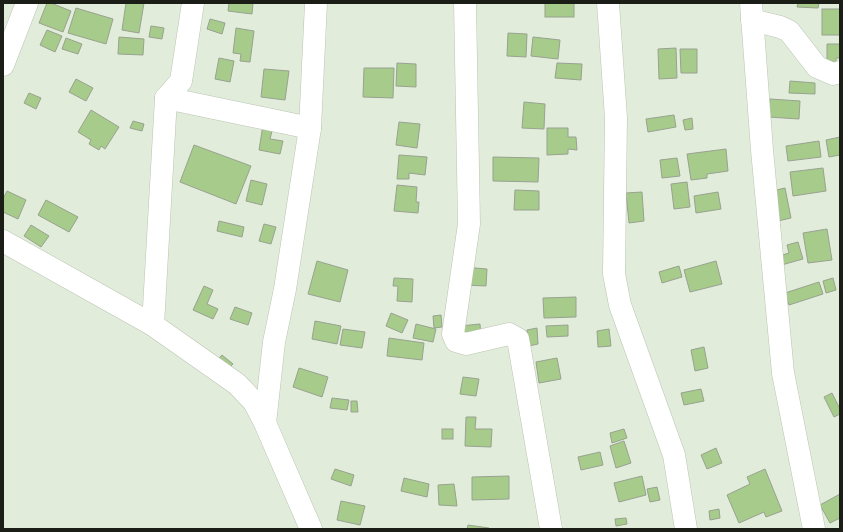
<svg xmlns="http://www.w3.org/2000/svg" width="843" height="532" viewBox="0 0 843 532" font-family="Raleway,sans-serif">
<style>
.building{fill:#a7cb8a;stroke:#98a291}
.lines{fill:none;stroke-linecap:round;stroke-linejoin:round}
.minor-casing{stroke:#bac4b3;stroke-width:23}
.minor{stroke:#fff;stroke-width:22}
</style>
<rect width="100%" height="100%" fill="#e2ecda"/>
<g class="building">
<polygon points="47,3 51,3 71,11 63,32 39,23"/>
<polygon points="126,3 144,3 139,33 122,30"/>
<polygon points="229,3 253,3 252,14 228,11"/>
<rect x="545" y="3" width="29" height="14"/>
<polygon points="798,3 819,3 818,8 797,7"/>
<polygon points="76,8 113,19 106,44 68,33"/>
<rect x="822" y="9" width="18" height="26"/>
<polygon points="210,19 225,23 222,34 207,29"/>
<polygon points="151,26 164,28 162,39 149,37"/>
<polygon points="236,28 254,31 250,62 240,61 241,54 233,53"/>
<polygon points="47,30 62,36 55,52 40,45"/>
<polygon points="508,33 527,34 526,57 507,56"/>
<polygon points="119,37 144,39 143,55 118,54"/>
<polygon points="533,37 560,40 558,59 531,56"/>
<polygon points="66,38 82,44 78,54 62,49"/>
<polygon points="827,44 840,44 840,58 836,58 836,66 827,66"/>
<polygon points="676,48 677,78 659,79 658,49"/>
<polygon points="680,49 697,49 697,73 681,73"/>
<polygon points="219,58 234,61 230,82 215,79"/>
<polygon points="397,63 416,64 416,87 396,86"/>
<polygon points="557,63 582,64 581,80 555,78"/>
<polygon points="364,68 394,68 393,98 363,97"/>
<polygon points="264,69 289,71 285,100 261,97"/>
<polygon points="76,79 93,88 86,101 69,92"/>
<polygon points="790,81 815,83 815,94 789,93"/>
<polygon points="29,93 41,98 36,109 24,103"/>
<polygon points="770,99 800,101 799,119 768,117"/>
<polygon points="524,102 545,104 544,129 522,128"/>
<polygon points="91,110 119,127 105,149 101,146 99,150 89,144 91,140 78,132"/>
<polygon points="674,115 676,127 648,132 646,119"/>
<polygon points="692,118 693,129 685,130 683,120"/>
<polygon points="133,121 144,124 142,131 130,128"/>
<polygon points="399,122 420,124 417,148 396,145"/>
<polygon points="263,125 273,127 270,139 283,141 280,154 259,150"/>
<polygon points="547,128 568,128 568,137 576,137 577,150 568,149 568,154 547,155"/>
<polygon points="840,137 840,155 829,157 826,140"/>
<polygon points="819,141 821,157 788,161 786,146"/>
<polygon points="194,145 251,166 236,204 180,182"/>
<polygon points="726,149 728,171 707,174 707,178 691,180 687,154"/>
<polygon points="399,155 427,157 425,175 409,173 409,179 397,179"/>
<polygon points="493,157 539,158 538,182 493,181"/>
<polygon points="677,158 680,176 662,178 660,160"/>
<polygon points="823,168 826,191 793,196 790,172"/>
<polygon points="251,180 267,184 262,205 246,201"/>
<polygon points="687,182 690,207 674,209 671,184"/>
<polygon points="397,185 417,187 416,202 419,202 418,213 394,211"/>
<polygon points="785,188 791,218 778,221 772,191"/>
<polygon points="515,190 539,191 539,210 514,210"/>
<polygon points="7,191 26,200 18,219 3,212 3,199"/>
<polygon points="642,192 644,221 629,223 626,193"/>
<polygon points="718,192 721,209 696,213 694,196"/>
<polygon points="46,200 78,217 69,232 38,215"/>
<polygon points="219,221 244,227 242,237 217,231"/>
<polygon points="264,224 276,227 271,244 259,241"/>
<polygon points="31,225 49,236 41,247 24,236"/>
<polygon points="827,229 832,260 808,263 803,233"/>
<polygon points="798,242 803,259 778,266 776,257 789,253 787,245"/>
<polygon points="317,261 348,270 340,302 308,294"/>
<polygon points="716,261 722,284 690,292 684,270"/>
<polygon points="679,266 682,277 662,283 659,272"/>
<polygon points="464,267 487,269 486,286 463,285"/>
<polygon points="394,278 413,279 412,302 397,301 398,286 393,286"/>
<polygon points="833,278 836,290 826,293 823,281"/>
<polygon points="819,282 823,294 789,305 785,293"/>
<polygon points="204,286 213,290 207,304 218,309 213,319 193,310"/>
<polygon points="576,297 576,317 544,318 543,298"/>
<polygon points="235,307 252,313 248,325 230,319"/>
<polygon points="391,313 408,320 402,333 386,326"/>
<polygon points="441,315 442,327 434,328 433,316"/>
<polygon points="315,321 341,326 337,344 312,339"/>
<polygon points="416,324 436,329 433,342 413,338"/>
<polygon points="480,324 481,339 462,341 460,326"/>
<polygon points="568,325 568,336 547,337 546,326"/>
<polygon points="537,328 538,344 529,346 527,330"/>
<polygon points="343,329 365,332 362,348 340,345"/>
<polygon points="609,329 611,346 598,347 597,331"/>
<polygon points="389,338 424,343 422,360 387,356"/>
<polygon points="704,347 708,368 695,371 691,350"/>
<polygon points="222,355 233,364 230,367 219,358"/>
<polygon points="557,358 561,379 539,383 536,362"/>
<polygon points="299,368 328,377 322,397 293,387"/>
<polygon points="463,377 479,379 476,396 460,394"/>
<polygon points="701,389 704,401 684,405 681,393"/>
<polygon points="832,393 840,409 840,414 834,417 824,397"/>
<polygon points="332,398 349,400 347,410 330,408"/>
<polygon points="351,401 357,401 358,412 351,412"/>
<polygon points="466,417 476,417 475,429 492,429 491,447 465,446"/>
<rect x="442" y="429" width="11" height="10"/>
<polygon points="624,429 627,438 612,443 610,433"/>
<polygon points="624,441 631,463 616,468 610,446"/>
<polygon points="716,448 722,463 707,469 701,455"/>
<polygon points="600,452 603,465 581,470 578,457"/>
<polygon points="335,469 354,475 351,486 331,479"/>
<polygon points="765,469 782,511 766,517 764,512 739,523 727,495 750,484 747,477"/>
<polygon points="509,476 509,499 472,500 472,477"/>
<polygon points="642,476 646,495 619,502 614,483"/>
<polygon points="404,478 429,484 427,497 401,491"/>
<polygon points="454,484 457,506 439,505 438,485"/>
<polygon points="657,487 660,500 650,502 647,489"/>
<polygon points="840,494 840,518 830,523 820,505"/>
<polygon points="341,501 365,506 360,525 337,520"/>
<polygon points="719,509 720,518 710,520 709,511"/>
<polygon points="626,518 627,524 616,526 615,519"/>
<polygon points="468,525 489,528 488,529 467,529"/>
</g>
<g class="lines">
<g class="minor-casing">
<g id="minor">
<polyline points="465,3 469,224 453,334 456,341 466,344 509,334 518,339 551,529"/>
<polyline points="608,3 616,118 614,274 620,305 674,455 686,529"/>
<polyline points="751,3 762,150 783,373 814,529"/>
<polyline points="752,20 780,27 789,31 817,67 833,74 840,72"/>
<polyline points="3,65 27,3"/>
<polyline points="166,98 310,128"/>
<polyline points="3,241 153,325 237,384 254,402 265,423 311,529"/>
<polyline points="153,325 166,98 181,81 193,3"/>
<polyline points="265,423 274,342 285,289 310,128 316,3"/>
</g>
</g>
<use href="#minor" class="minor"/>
</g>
<rect width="843" height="532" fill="none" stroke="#1a1e17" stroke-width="8"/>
</svg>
